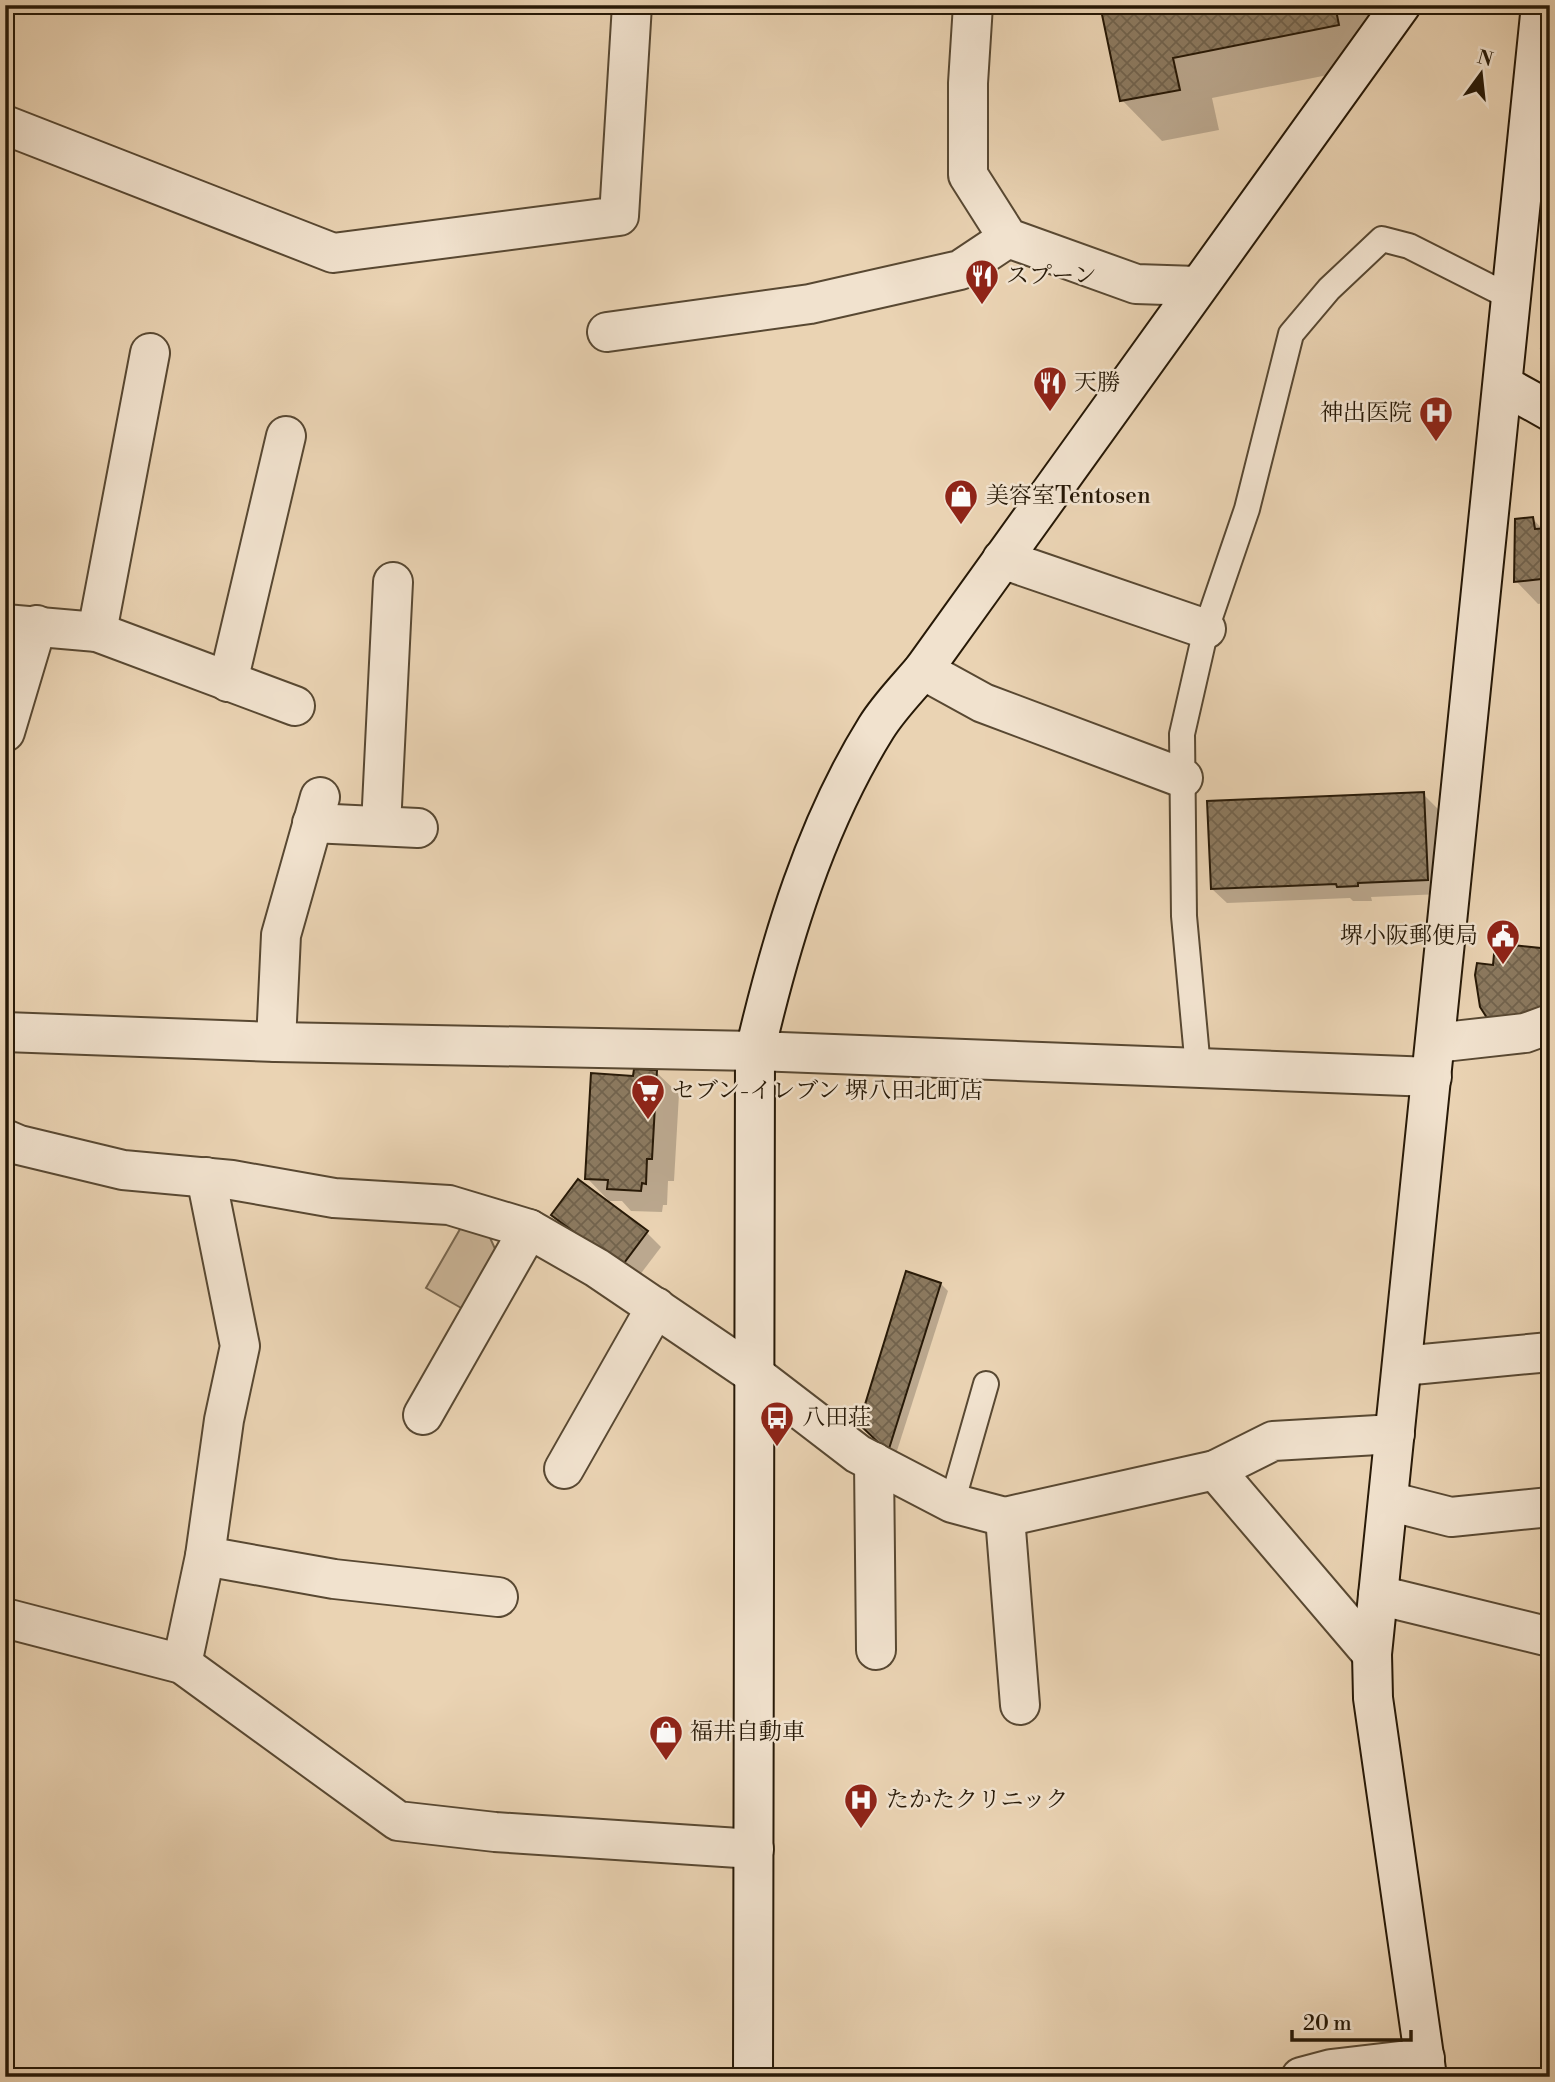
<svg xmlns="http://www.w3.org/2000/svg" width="1555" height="2082" viewBox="0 0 1555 2082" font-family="'Libre Bodoni','Noto Serif JP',serif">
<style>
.green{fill:#c9b396;stroke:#78664e;stroke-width:2}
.shadow{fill:#0003}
.building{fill:url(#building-cross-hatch);stroke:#271907;stroke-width:2}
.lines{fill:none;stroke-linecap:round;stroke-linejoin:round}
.lane-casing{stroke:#584832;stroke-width:28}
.street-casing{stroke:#584832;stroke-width:42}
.secondary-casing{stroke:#271907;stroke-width:42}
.lane{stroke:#f1e2ce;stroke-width:24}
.street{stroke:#f1e2ce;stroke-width:38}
.secondary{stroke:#f1e2ce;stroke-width:38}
.labels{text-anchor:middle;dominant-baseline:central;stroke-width:5;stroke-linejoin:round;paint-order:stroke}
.poi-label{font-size:23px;fill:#271907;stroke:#f1e2ce;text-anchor:start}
</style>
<defs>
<pattern id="building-cross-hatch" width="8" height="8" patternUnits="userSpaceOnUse" patternTransform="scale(1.75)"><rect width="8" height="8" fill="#8c7a60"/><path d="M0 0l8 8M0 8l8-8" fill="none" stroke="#72634d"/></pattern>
</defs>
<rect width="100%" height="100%" fill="#ead3b3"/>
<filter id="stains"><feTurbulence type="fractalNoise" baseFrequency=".00286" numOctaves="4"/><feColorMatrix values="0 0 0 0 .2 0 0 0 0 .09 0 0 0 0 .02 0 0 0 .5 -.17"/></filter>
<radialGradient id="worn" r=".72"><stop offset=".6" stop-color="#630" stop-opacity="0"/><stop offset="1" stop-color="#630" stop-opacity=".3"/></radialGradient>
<polygon class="green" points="463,1224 487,1231 496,1251 463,1309 426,1288"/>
<g class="shadow">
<polygon points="1102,5 1402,5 1378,65 1212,98 1219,130 1162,141 1122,100"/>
<polygon points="1533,519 1543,530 1550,529 1550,602 1538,604 1516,581"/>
<polygon points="1423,794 1438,809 1442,894 1371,897 1372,901 1353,901 1350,898 1227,903 1212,889"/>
<polygon points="1550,951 1550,1026 1494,967"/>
<polygon points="656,1072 679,1094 674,1181 668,1181 667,1205 663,1205 662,1212 631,1211 622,1201 609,1201 587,1178 634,1078"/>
<polygon points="553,1214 646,1232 661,1247 636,1280"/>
<polygon points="941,1284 948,1291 895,1457 861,1424"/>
</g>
<g class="building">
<polygon points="1100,5 1335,5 1339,25 1173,58 1180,90 1120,101"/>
<polygon points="1548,280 1550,281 1550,314 1544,314"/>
<polygon points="1544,314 1550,314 1550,349 1541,348"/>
<polygon points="1533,517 1535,529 1550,528 1550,578 1514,582 1515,519"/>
<polygon points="1424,792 1428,880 1358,883 1358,886 1337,887 1336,884 1211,889 1207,801"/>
<polygon points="1495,943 1550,949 1550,1002 1542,1002 1541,1011 1489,1021 1480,1007 1475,975 1477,963 1493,965"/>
<polygon points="634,1069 657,1070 652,1159 647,1159 646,1184 642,1183 641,1191 607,1189 608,1180 585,1179 591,1073 633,1076"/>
<polygon points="578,1179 648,1231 621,1267 551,1215"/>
<polygon points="906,1271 941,1283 888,1452 859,1424"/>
</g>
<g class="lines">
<g class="lane-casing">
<g id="lane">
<polyline points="1198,1068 1184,916 1182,734 1206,629 1247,509 1291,334 1329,289 1382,239 1409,246 1512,298"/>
<polyline points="952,1503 986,1384"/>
</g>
</g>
<g class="street-casing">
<g id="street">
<polyline points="973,5 968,83 968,175 1008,238 1136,284 1197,286"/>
<polyline points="5,125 333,253 619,216 632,5"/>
<polyline points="607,332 810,304 960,270 1008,238"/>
<polyline points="1002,559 1206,629"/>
<polyline points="5,624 97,632 295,706"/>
<polyline points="97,632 150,353"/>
<polyline points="923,670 983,703 1183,778"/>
<polyline points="228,682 286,436"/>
<polyline points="5,732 37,625"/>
<polyline points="312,823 418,828"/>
<polyline points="381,826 393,582"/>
<polyline points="5,1032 276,1042 755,1051 1432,1077"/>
<polyline points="276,1042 281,935 320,797"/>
<polyline points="1435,1043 1525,1033 1550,1024"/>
<polyline points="5,1139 19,1145 123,1170 232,1180 334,1198 449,1205 529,1229 597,1268 755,1375 858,1454 952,1503 1005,1517 1215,1470 1372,1654"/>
<polyline points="1402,1366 1550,1352"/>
<polyline points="423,1415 529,1229"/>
<polyline points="874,1462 876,1650"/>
<polyline points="564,1469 656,1307"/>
<polyline points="1215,1470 1273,1441 1395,1434"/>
<polyline points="1388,1501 1451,1517 1550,1507"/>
<polyline points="1005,1517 1020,1705"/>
<polyline points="205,1556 334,1579 498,1597"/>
<polyline points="1378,1595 1550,1637"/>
<polyline points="5,1618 182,1664 398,1821 495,1832 754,1849"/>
<polyline points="182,1664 205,1556 224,1420 240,1346 206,1177"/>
<polyline points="1301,2077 1331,2069 1425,2058"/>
</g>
</g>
<g class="secondary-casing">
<g id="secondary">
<polyline points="1503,385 1550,411"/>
<path d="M753,2077L755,1051C781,940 815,826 876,728C889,707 907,689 923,670L1401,5"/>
<polyline points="1427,2077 1373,1698 1372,1654 1541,5"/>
</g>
</g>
<use href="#lane" class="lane"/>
<use href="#street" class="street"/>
<use href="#secondary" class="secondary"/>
</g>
<defs>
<g id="restaurant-pin" transform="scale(1.75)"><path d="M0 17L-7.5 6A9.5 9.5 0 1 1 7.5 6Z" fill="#8f2418" stroke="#f1e2ce"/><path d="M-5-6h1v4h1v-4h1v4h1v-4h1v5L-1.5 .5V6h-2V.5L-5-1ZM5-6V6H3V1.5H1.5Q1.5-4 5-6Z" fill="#fff"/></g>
<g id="hospital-pin" transform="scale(1.75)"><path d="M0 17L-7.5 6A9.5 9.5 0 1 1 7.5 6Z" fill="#8f2418" stroke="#f1e2ce"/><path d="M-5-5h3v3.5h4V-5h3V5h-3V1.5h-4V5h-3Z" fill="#fff"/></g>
<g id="shop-pin" transform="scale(1.75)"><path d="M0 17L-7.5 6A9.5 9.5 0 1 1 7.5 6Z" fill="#8f2418" stroke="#f1e2ce"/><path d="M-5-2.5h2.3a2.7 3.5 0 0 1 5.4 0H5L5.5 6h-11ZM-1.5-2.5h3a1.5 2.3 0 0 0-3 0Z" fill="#fff"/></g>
<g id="civic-pin" transform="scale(1.75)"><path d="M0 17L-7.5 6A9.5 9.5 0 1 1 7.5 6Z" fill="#8f2418" stroke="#f1e2ce"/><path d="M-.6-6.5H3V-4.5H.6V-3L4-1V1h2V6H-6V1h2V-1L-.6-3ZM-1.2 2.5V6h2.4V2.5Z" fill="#fff"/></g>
<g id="supermarket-pin" transform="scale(1.75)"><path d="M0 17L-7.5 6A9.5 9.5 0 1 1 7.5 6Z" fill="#8f2418" stroke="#f1e2ce"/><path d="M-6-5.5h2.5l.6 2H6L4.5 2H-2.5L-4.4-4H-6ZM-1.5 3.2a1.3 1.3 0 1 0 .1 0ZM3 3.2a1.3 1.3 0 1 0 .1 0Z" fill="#fff"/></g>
<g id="bus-pin" transform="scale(1.75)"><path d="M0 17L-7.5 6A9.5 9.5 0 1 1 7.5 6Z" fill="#8f2418" stroke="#f1e2ce"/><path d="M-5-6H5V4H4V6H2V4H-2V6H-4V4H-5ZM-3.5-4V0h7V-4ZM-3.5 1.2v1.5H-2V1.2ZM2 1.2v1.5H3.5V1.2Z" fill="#fff"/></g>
</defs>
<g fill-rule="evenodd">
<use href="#restaurant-pin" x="982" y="276"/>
<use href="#restaurant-pin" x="1050" y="383"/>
<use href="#hospital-pin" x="1436" y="413"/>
<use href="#shop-pin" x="961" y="496"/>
<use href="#civic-pin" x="1503" y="936"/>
<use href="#supermarket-pin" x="648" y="1091"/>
<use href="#bus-pin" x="777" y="1418"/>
<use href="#shop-pin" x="666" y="1732"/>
<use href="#hospital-pin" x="861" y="1800"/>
</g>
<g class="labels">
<g class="poi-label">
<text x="1006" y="276">スプーン</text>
<text x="1074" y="383">天勝</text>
<text x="1412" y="413" text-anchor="end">神出医院</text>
<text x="986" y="496">美容室Tentosen</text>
<text x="1478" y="936" text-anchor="end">堺小阪郵便局</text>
<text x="672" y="1091">セブン-イレブン 堺八田北町店</text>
<text x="802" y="1418">八田荘</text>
<text x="690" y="1732">福井自動車</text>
<text x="886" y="1800">たかたクリニック</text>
</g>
</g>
<rect width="1555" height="2082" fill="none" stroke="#ead3b3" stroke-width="28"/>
<rect x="7" y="7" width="1541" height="2068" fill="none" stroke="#271907" stroke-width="3.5"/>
<rect x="14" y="14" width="1527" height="2054" fill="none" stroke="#271907" stroke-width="2"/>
<g transform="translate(1481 74) rotate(15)" stroke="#f1e2ce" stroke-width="5" paint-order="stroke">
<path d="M0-5L12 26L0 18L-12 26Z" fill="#271907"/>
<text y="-10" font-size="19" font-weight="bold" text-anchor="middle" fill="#271907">N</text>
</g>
<path d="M1292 2030v10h119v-10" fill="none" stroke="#271907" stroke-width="3.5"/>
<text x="1303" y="2030" font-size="21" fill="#271907" stroke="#f1e2ce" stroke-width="5" paint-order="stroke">20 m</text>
<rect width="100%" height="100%" filter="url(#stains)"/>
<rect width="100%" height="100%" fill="url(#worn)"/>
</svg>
